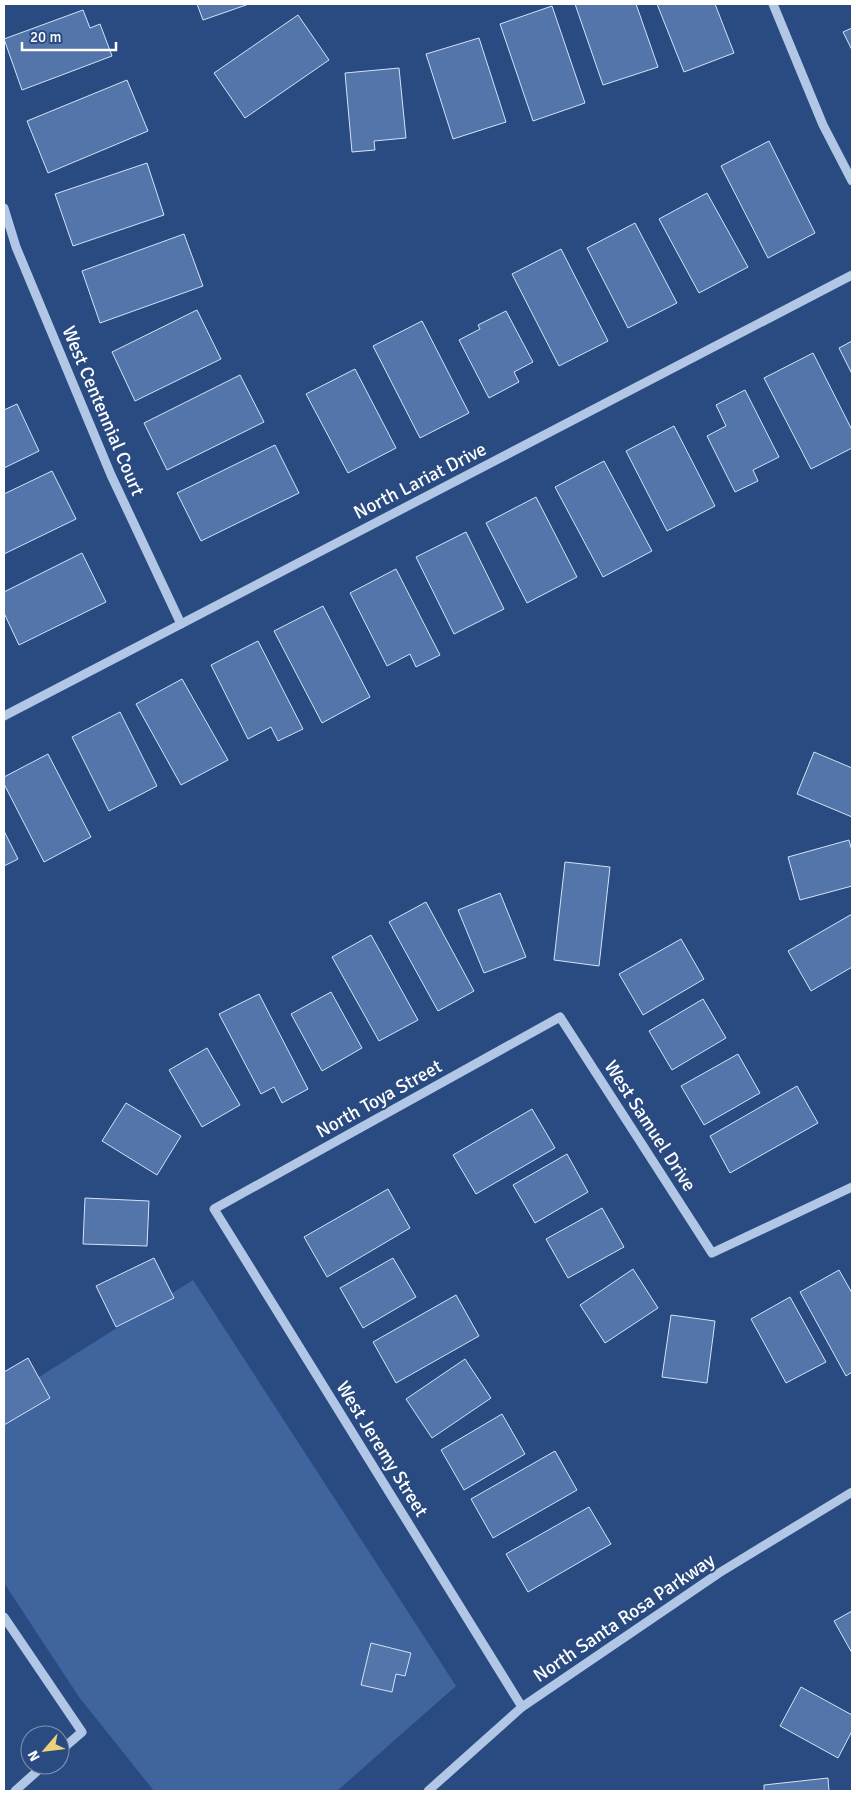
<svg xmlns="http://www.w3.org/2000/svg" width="856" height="1795" viewBox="0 0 856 1795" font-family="Signika,sans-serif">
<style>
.green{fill:#3f649e}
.building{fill:#5375aa;stroke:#d5e2f5}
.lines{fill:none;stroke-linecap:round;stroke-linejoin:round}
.minor{stroke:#b2c7e6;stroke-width:9}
.labels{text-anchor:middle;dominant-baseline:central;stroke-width:4;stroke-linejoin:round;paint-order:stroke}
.street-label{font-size:19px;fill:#fff;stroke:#2a4b81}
</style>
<rect width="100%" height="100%" fill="#2a4b81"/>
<polygon class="green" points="193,1280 456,1686 337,1791 154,1791 79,1697 4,1583 4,1399"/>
<g class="building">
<polygon points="197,4 249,4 203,20"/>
<polygon points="575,4 636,4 658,67 603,85"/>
<polygon points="657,4 715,4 734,53 684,72"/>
<polygon points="552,6 585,103 533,121 500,24"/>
<polygon points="83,10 90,28 100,24 112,56 22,90 4,39"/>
<polygon points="298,15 329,60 245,118 214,73"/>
<polygon points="852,28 852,50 843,32"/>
<polygon points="479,38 506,122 453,139 426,54"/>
<polygon points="399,68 406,138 374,141 375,150 352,152 345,73"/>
<polygon points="127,80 148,131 48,173 27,121"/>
<polygon points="769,141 815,233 768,258 721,166"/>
<polygon points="147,163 164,215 73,246 55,194"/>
<polygon points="707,193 748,267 699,293 659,219"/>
<polygon points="635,223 677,303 628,328 587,248"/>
<polygon points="184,234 203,286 100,323 82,271"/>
<polygon points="561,249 608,341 559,366 512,274"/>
<polygon points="197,310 221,359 135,401 112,352"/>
<polygon points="506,311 533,362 514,372 519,382 489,398 459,340 480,329 478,325"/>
<polygon points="422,321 469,413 420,438 373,346"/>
<polygon points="852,341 852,374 839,348"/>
<polygon points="813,353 852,430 852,448 811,469 764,378"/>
<polygon points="355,369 396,448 348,473 306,394"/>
<polygon points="240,375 264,422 167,470 144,423"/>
<polygon points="745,390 779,457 753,470 758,481 735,492 707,436 726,426 716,405"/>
<polygon points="17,404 39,451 4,468 4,410"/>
<polygon points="674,426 715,506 667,531 626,451"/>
<polygon points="275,445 299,493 201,541 177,493"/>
<polygon points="604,461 652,551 603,577 555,487"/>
<polygon points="52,471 76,519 4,554 4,494"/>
<polygon points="536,497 577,577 527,603 486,523"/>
<polygon points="466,532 504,609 454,634 416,557"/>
<polygon points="82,553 106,602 19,645 4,613 4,592"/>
<polygon points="396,569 440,655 416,667 410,654 387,666 350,593"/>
<polygon points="323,606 370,697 322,723 274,631"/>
<polygon points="258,641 303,729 278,741 271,727 248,739 211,665"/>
<polygon points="182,679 228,760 181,785 136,704"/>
<polygon points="120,712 157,786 109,811 72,737"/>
<polygon points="814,752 852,768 852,817 797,794"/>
<polygon points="48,754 91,837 44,862 4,784 4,777"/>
<polygon points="4,831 18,859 4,866"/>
<polygon points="849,840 852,851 852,886 800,900 788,857"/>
<polygon points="565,862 610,867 599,966 554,960"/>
<polygon points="500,893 526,957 484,973 458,910"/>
<polygon points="426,902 474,991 438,1011 389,922"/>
<polygon points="852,914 852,967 811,991 788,951"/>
<polygon points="371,935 418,1020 379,1041 332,957"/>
<polygon points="681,939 704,979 643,1015 619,974"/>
<polygon points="331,992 362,1048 322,1071 291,1014"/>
<polygon points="259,994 308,1089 282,1103 274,1087 261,1094 219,1014"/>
<polygon points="703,999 726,1038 672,1070 649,1031"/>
<polygon points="207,1048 240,1105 202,1127 169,1070"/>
<polygon points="738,1054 760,1093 704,1125 681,1086"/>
<polygon points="797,1086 818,1123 730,1173 710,1136"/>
<polygon points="126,1103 181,1136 157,1175 102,1141"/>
<polygon points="532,1109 555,1148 476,1194 453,1155"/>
<polygon points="567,1154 588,1192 535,1223 513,1185"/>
<polygon points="388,1189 410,1228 327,1277 304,1237"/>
<polygon points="85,1198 149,1201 147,1246 83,1244"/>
<polygon points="602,1208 624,1247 568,1278 546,1239"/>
<polygon points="154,1258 174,1298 116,1327 96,1286"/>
<polygon points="393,1258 416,1297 363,1328 340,1288"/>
<polygon points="633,1269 658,1308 605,1343 580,1305"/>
<polygon points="839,1270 852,1293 852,1372 846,1376 800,1292"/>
<polygon points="456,1295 479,1336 396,1383 373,1342"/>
<polygon points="790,1297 826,1362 786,1383 751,1319"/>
<polygon points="671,1315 715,1321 707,1383 662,1377"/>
<polygon points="28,1358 50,1398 4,1425 4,1372"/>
<polygon points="465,1359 491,1398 432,1438 406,1399"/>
<polygon points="502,1414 525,1454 464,1490 441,1450"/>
<polygon points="555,1451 577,1490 493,1538 471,1499"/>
<polygon points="589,1507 611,1544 528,1592 506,1554"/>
<polygon points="852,1611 852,1653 834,1621"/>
<polygon points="371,1643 411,1653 405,1676 396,1674 392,1692 361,1685"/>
<polygon points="801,1687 852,1715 852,1731 838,1758 780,1726"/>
<polygon points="828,1778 829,1791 764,1791 764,1785"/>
</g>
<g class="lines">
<g class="minor">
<polyline points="773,4 823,125 852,181"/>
<polyline points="4,208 16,247 111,475 181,624"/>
<polyline points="4,716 852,275"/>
<polyline points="4,1617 82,1732 60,1751"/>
<polyline points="522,1707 214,1209 560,1017 712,1253 852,1187"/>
<polyline points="15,1791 44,1765"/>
<polyline points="428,1791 522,1707 719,1573 852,1492"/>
</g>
</g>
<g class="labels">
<g class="street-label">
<text transform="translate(103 411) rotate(67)">West Centennial Court</text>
<text transform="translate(420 481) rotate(-27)">North Lariat Drive</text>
<text transform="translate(379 1099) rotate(-29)">North Toya Street</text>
<text transform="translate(650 1126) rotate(57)">West Samuel Drive</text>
<text transform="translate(382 1449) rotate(58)">West Jeremy Street</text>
<text transform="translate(624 1618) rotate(-34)">North Santa Rosa Parkway</text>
</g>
</g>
<rect width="856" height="1795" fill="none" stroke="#ffffff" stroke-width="10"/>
<g transform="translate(45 1750) rotate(242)"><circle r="24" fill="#2a4b81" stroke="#7f93b3"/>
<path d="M0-4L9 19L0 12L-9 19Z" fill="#ecd17a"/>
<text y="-8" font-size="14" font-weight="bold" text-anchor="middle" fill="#ffffff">N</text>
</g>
<path d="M22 42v8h94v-8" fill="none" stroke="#ffffff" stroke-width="2.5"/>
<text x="30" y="42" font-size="15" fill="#ffffff" stroke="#2a4b81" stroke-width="4" paint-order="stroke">20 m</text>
</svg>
